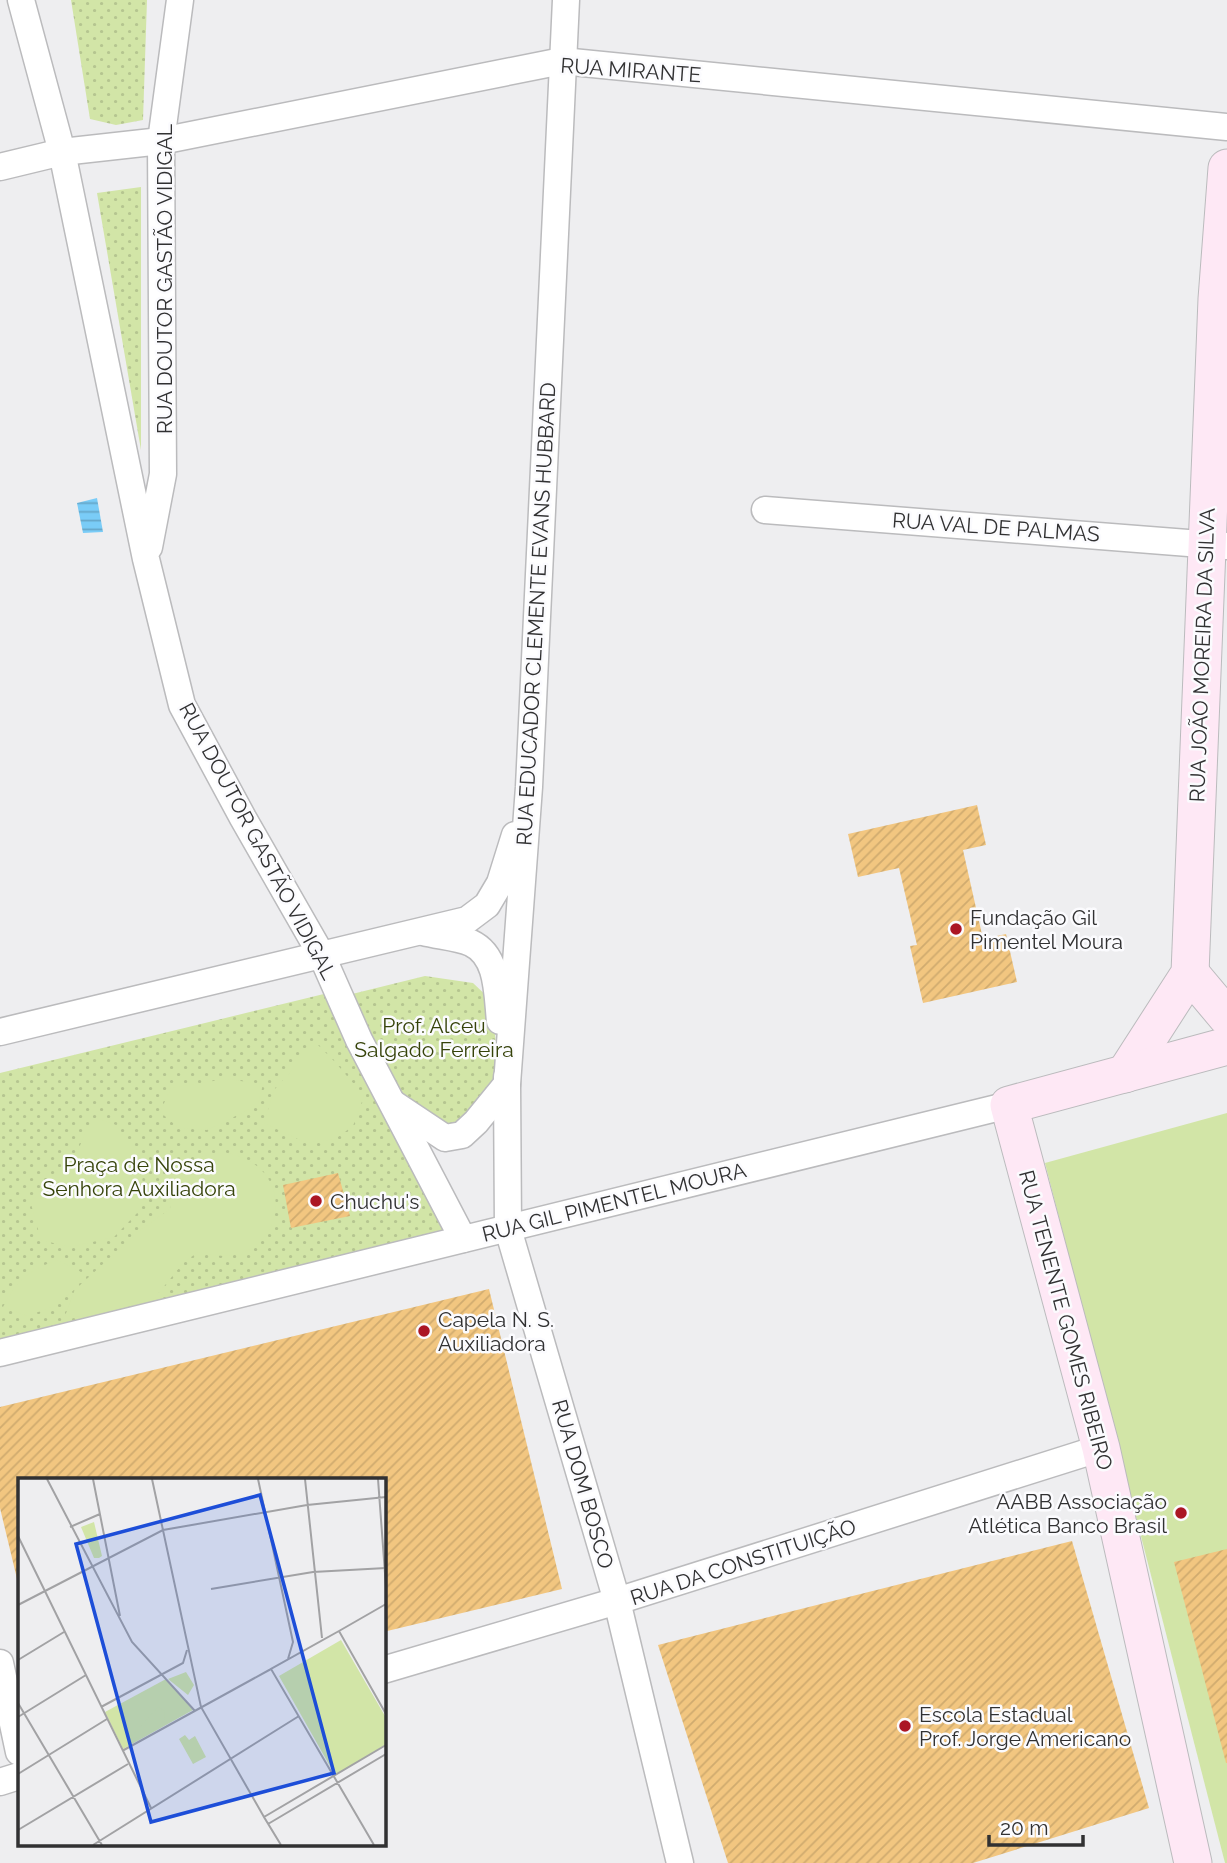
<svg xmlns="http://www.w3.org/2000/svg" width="1227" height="1863" viewBox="0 0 1227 1863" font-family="Raleway,sans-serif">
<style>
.park{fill:url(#park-dots)}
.garden{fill:#d2e5a7}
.water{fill:url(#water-rules)}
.building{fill:url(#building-hatch)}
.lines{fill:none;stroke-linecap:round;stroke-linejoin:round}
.minor-casing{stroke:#bbbbbd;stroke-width:29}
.secondary-casing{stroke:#bbbbbd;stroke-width:39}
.minor{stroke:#fff;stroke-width:26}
.secondary{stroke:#fee8f5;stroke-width:37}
.poi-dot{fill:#ab1624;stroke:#fbfbfe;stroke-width:2.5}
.labels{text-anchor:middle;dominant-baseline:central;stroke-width:5;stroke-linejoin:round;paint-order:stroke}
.street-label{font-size:21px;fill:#313132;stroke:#fbfbfe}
.poi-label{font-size:21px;fill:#313132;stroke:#fbfbfe;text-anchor:start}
.park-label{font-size:21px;fill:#36430a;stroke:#fbfbfe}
.inset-road{fill:none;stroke:#a2a2a4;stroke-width:2}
.view{fill:#1d4ed8;fill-opacity:0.15;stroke:#1d4ed8;stroke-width:3.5}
.inset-edge{fill:none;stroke:#313132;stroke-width:3.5}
</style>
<defs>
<pattern id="park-dots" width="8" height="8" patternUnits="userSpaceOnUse" patternTransform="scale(1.75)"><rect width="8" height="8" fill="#d2e5a7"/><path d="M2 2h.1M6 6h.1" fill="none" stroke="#b5c590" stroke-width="1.8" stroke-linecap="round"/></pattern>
<pattern id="water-rules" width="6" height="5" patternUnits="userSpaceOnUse" patternTransform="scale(1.75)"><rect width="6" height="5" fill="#7accf7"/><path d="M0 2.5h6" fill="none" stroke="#65a6c9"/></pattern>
<pattern id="building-hatch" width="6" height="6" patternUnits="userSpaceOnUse" patternTransform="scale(1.75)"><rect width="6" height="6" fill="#f2c680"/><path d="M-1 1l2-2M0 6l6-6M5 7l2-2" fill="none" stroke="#d0ab6f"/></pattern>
</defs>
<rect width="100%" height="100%" fill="#eeeef0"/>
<g class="park">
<polygon points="71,0 147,0 143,120 116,125 90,119"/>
<polygon points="141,187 141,450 97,193"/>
<polygon points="425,976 473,983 492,1001 499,1078 473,1116 447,1129 397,1094 348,995"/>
<polygon points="332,992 452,1234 0,1347 0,1073"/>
</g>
<g class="garden">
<polygon points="316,1043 335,1062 364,1096 353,1126 335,1139 306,1143 264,1123 274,1090"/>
<polygon points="225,1079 263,1084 258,1105 207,1130 179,1128 160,1112 171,1088"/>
<polygon points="1227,1113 1227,1863 1225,1863 1045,1163"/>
<polygon points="100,1119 116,1125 143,1165 141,1209 114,1237 70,1247 41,1240 31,1204 50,1176 73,1162 87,1129"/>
<path d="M222,1152C308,1164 284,1278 198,1252L183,1263L153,1300L91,1317L65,1316L75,1289L55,1306L27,1316L3,1307C18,1280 28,1270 58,1260L81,1272L78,1287L139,1231L170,1209C173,1174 186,1157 222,1152Z"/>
</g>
<polygon class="water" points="97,498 103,532 83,533 77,503"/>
<g class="building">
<polygon points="977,805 986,845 963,850 983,939 1006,934 1017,982 923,1003 910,946 917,945 899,868 858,877 848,834"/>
<polygon points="338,1173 350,1216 291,1228 283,1185"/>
<polygon points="489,1289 562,1589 383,1632 383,1480 19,1480 18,1583 0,1508 0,1407"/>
<polygon points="1072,1541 1149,1808 973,1863 728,1863 658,1645"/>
<polygon points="1227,1549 1227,1763 1226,1763 1174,1562"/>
</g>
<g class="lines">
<g class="minor-casing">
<g id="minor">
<polyline points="21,0 62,152 146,559 182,705 243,818 322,956 359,1040 463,1239"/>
<polyline points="566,0 529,787 507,1084 508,1229 617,1601 680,1863"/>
<polyline points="0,167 62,152 161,141 562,61 1227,127"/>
<polyline points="765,510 1227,546"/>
<polyline points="149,547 163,474 161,141 180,0"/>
<path d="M423,932C438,936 457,937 471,943C499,956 497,995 500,1021"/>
<polyline points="0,1032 467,920 487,905 500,883 515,835"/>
<polyline points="394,1104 445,1138 462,1135 476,1122 507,1084 507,1077"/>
<polyline points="0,1353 1009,1105"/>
<polyline points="0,1663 19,1752"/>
<polyline points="383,1670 617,1601 1101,1448"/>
<polyline points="0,1782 19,1776"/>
</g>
</g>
<g class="secondary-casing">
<g id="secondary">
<polyline points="1190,973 1227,1017"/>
<polyline points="1125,1074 1190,973 1217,299 1227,168"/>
<polyline points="1193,1863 1101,1448 1009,1105 1227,1046"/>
</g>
</g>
<use href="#minor" class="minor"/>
<use href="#secondary" class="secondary"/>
</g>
<g class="poi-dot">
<circle cx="956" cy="929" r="7"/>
<circle cx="316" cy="1201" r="7"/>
<circle cx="424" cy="1331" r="7"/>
<circle cx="1181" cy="1513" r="7"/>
<circle cx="905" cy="1726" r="7"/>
</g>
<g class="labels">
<g class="street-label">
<text transform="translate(631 70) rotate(4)">RUA MIRANTE</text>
<text transform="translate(164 279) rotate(-90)">RUA DOUTOR GASTÃO VIDIGAL</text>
<text transform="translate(996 527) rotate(4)">RUA VAL DE PALMAS</text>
<text transform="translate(536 614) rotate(-87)">RUA EDUCADOR CLEMENTE EVANS HUBBARD</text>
<text transform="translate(1202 655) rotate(-88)">RUA JOÃO MOREIRA DA SILVA</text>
<text transform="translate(258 841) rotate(62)">RUA DOUTOR GASTÃO VIDIGAL</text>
<text transform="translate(614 1202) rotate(-14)">RUA GIL PIMENTEL MOURA</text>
<text transform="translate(1066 1320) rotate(75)">RUA TENENTE GOMES RIBEIRO</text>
<text transform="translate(583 1484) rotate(74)">RUA DOM BOSCO</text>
<text transform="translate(743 1562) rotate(-18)">RUA DA CONSTITUIÇÃO</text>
</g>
<g class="poi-label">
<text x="970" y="917">Fundação Gil<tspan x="970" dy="24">Pimentel Moura</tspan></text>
<text x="330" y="1201">Chuchu's</text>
<text x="438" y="1319">Capela N. S.<tspan x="438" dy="24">Auxiliadora</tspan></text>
<text x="1167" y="1501" text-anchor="end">AABB Associação<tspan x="1167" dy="24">Atlética Banco Brasil</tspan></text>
<text x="919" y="1714">Escola Estadual<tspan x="919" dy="24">Prof. Jorge Americano</tspan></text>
</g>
<g class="park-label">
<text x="434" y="1025">Prof. Alceu<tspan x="434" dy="24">Salgado Ferreira</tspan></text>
<text x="139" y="1164">Praça de Nossa<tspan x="139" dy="24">Senhora Auxiliadora</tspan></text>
</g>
</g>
<g transform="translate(18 1478)">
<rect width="368" height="368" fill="#eeeef0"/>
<path d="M76,44L84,78L81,80H76L63,49ZM168,194L176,207L170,217L150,201ZM148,201L175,232L105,271L87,234ZM167,257L171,262L177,258L188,279L175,286L161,261Z" fill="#d2e5a7"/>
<path d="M323,162L367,238V267L317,297L261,198ZM140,229L147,233L146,243L125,259L111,261Z" fill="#d2e5a7"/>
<path class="inset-road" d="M29,1L114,164L177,233M75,1L102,138M134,1L183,229L246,339M240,1L275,164L270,181M287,1L304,160M360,1L368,109M52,49L82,36M0,58L133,330M193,111L295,94L368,90M0,127L145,52L289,27L368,19M321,153L368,126M0,182L46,154M0,225L84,367M83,229L165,185L169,172M0,239L68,197M104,273L253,191M0,296L89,241M250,346L368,276M0,352L110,286M75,367L281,238M263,367L246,339L368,267M356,367L253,191L321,153L368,236"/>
<path class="view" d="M242,17L316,295L133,344L58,66Z"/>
<rect width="368" height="368" class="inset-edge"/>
</g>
<path d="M989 1835v10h94v-10" fill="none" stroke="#313132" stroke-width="3.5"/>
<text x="1000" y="1835" font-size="21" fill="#313132" stroke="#fbfbfe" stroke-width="5" paint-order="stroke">20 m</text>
</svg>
